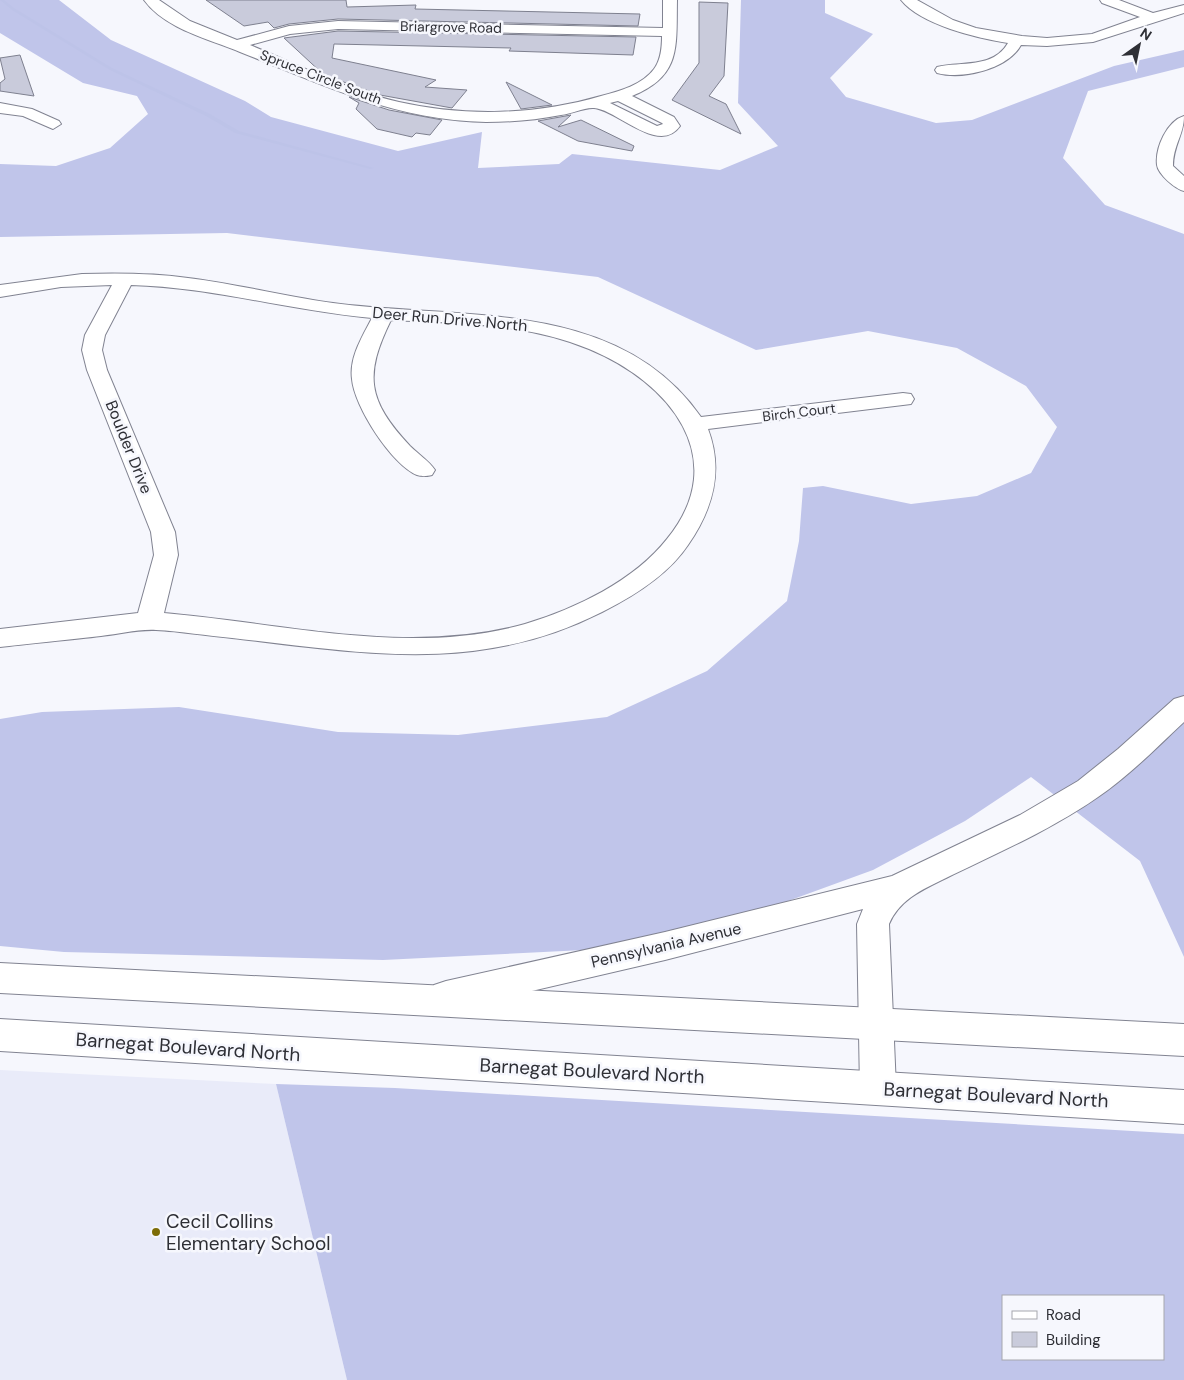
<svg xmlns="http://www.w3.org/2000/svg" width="1184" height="1380" viewBox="0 0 1184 1380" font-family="'DM Sans',sans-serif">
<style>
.built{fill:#e9ebf9}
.forest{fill:#c0c5ea;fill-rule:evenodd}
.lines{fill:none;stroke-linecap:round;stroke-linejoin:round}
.stream{fill:#bdc3e8;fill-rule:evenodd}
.building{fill:#c9cbdb;stroke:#7e808f}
.street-casing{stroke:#818391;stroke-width:2}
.secondary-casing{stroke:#818391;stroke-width:2}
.street{fill:#fff;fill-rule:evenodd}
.secondary{fill:#fff;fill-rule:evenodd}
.poi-dot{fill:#7d6c07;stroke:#f6f7fd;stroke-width:2}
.labels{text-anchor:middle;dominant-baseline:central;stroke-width:5;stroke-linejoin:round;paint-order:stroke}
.far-street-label{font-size:14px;fill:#2e2f35;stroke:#f6f7fd}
.street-label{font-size:16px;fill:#2e2f35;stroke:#f6f7fd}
.near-street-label{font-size:19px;fill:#2e2f35;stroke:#f6f7fd}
.near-poi-label{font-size:19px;fill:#2e2f35;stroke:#f6f7fd;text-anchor:start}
</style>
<rect width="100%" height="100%" fill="#f6f7fd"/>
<polygon class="built" points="0,1070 276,1084 347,1380 0,1380"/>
<g class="forest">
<polygon points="0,0 59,0 111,40 245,101 271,117 398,151 482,132 478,168 559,164 572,154 720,170 778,146 738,103 741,0 825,0 825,13 873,34 830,78 846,97 936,123 972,120 1114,66 1184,50 1184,67 1088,91 1063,158 1105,205 1184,234 1184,957 1140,861 1031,777 965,821 873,870 665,946 383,960 64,952 0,946 0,719 42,712 179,707 338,732 458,735 607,717 707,671 787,601 799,541 803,488 823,486 911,504 977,496 1031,473 1057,427 1026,386 957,348 868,331 756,350 598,277 227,233 0,237 0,164 56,166 110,148 148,114 137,96 83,83 0,33"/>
<path d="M276,1084L395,1088L1184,1134V1380H347ZM1163,1296V1359H1003V1296Z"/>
</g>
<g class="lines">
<polygon class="stream" points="0,0 4,0 14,8 112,68 210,114 239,131 374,168 370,169 235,133 206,116 110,70 12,10"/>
</g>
<g class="building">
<polygon points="206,0 346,0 347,7 416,5 415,9 640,14 638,26 338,19 289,24 274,28 268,22 244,26"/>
<polygon points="699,2 728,3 724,76 709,96 726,104 741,134 672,100 699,63"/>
<polygon points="338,31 636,37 633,55 509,51 511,48 334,44 332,58 436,80 425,87 467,90 452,108 380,95 324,75 284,38"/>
<polygon points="20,55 34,96 0,91 0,83 5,79 0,58"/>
<polygon points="506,82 552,105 521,109"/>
<polygon points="349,97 389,110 442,120 430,135 416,133 412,137 377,129 356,109 359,103"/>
<polygon points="571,115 558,127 581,120 634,146 632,151 578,141 538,121"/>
</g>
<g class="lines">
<g class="street-casing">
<g id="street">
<path d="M144,0H159L190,21L237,40L289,26L338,21L663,28V0H677C676,46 682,76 632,96L674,117L680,126C659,156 616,109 594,108C585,107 571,114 561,115C536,120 511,122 486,122C393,120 324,85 240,52C209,39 165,29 144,0ZM338,29L662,36C662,47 661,60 654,69C642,85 620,91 601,96C536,115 465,117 399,102C347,90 299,65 250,45L290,34ZM618,101L662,123L663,124L657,126L610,103Z"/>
<path d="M901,0H917L953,20L976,28L1022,36L1047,38L1092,34L1140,17L1102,3L1100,0H1119L1153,13L1184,5V13L1093,42L1047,46L1021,45C1008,69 963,80 937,73L935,70L937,67C961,61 993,69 1008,43C977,38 921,25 901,0Z"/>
<polygon points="0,103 32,109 59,121 61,124 53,129 23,116 0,113"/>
<path d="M1184,116C1184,135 1173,145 1173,166L1184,176V191C1175,189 1158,174 1157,165C1155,148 1167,121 1184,116Z"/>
<path d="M82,274C117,273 153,273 188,278C236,284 284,296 333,303C458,320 618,297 701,417L903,393L911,394L914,399L911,404L903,405L708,429C724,471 713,509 688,545C668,575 634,596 602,612C478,675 364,653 232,638C207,636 181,631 156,630C137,629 120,634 101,636C68,640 34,643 0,647V629L138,613L154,555L151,532L87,370L82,350L85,335L112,285L61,287L0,297V285ZM131,285C212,287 291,311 372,318C362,337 349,358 352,379C354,406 392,465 417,475C423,477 427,476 432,475L435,470C429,461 418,454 410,446C367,400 364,375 391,320C457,323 527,323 589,349C669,382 733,458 667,539C634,581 575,609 525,624C409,657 282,623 164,613L178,555L175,532L107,370L102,350L105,335Z"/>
<path d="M1184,696V722C1156,748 1129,776 1098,797C1052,829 1000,852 950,876C926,888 900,898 889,924L896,1088L891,1100L878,1105L865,1100L860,1088L857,924L863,909L665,960L446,1011L434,1007L429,996L434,985L446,981L665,932L892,876L1020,815L1078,781L1118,749L1174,699Z"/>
</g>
</g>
<g class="secondary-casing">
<g id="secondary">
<polygon points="0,963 1184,1024 1184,1056 0,993"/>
<polygon points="0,1019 1184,1090 1184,1124 0,1051"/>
</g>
</g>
<use href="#street" class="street"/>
<use href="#secondary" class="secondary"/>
</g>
<circle class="poi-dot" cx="156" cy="1232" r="5"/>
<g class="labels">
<g class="far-street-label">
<text transform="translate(451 27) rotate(1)">Briargrove Road</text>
<text transform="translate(321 77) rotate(21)">Spruce Circle South</text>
<text transform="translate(799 412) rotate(-7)">Birch Court</text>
</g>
<g class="street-label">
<text transform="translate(450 319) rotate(5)">Deer Run Drive North</text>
<text transform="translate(129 447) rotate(68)">Boulder Drive</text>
<text transform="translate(666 945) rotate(-13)">Pennsylvania Avenue</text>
</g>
<g class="near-street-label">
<text transform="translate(188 1047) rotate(4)">Barnegat Boulevard North</text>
<text transform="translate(592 1071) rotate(3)">Barnegat Boulevard North</text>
<text transform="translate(996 1095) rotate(3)">Barnegat Boulevard North</text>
</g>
<g class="near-poi-label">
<text x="166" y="1221">Cecil Collins<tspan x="166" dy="22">Elementary School</tspan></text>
</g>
</g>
<rect x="1002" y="1295" width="162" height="65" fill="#f6f7fd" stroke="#a6a7ad"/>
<rect x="1012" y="1311" width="25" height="8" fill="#ffffff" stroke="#a6a7ad"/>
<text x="1046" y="1320" font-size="15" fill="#2e2f35">Road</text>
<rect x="1012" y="1332" width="25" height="15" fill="#c9cbdb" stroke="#a6a7ad"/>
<text x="1046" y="1345" font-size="15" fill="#2e2f35">Building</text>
<g transform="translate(1139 45) rotate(33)" stroke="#f6f7fd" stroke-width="4" paint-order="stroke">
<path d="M0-4L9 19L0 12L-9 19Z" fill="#2e2f35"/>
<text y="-8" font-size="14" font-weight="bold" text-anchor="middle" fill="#2e2f35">N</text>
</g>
</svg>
